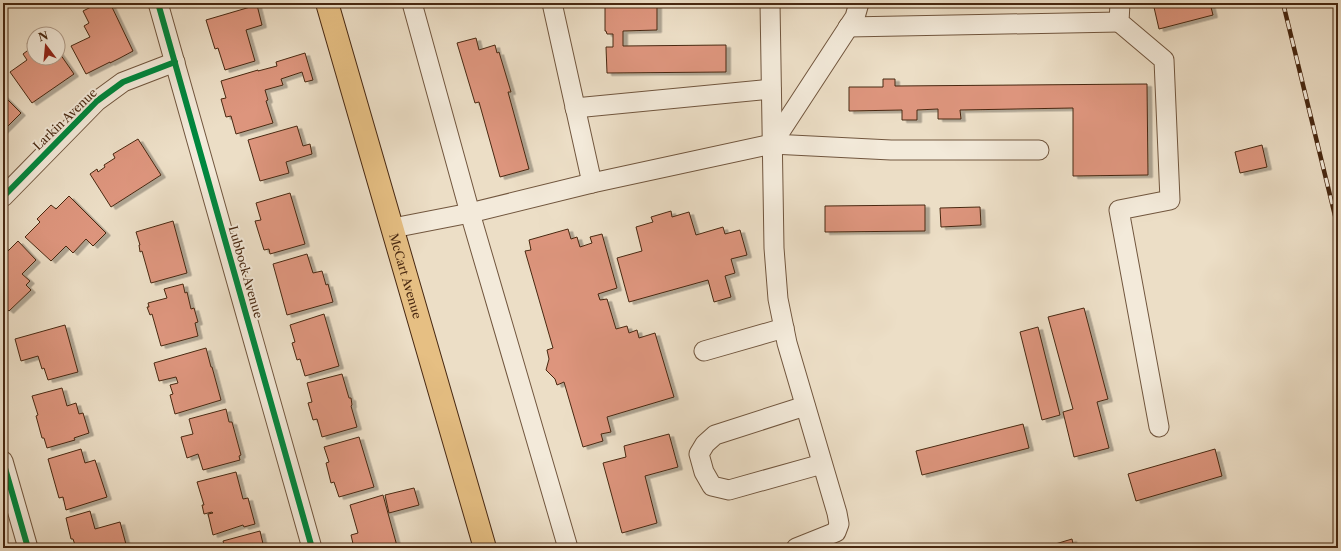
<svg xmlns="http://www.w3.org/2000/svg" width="1341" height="551" viewBox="0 0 1341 551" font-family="'Libre Caslon Text',serif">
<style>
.building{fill:#dd957d;stroke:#482811;filter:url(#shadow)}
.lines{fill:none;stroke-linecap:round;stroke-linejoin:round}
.minor-casing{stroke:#71563e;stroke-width:21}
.major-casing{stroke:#482811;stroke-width:24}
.minor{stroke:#f3eada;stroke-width:19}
.major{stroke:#e6bf83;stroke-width:22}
.rail-casing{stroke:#482811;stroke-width:4.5}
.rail{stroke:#f3eada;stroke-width:3;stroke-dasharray:9;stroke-linecap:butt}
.cycleway-casing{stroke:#f3eada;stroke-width:8}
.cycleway{stroke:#00873e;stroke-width:6}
.labels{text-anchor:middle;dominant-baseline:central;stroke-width:4;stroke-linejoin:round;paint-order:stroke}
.street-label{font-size:12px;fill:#482811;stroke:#f3eada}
</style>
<defs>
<filter id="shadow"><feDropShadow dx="4.5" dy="2.5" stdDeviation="0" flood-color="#0004"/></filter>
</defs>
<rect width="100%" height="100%" fill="#ecdec6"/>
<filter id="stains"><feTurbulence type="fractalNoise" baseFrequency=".005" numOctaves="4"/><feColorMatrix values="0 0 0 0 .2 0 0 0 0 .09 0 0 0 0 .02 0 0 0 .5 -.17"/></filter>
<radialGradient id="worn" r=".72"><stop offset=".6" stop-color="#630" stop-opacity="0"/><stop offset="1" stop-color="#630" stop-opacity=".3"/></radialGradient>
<g class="building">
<polygon points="99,3 110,3 133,51 120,58 110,63 110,62 86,74 71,46 90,37 84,26 89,23 83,11"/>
<polygon points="605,3 657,3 657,30 623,31 623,46 726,45 726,72 607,73 606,47 613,47 613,34 607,34 606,31 605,31"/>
<polygon points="1153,3 1210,3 1213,15 1159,29"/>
<polygon points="257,5 262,25 246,30 255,61 225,70 218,48 215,49 206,20"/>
<polygon points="476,38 479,50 495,45 497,53 499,52 511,92 508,92 529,169 500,177 479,102 475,103 457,43"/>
<polygon points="34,39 34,58 58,58 58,51 74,74 32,103 10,72 27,60 23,54 31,48 27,43"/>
<polygon points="305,53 313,80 305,82 302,72 281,79 283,85 265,90 268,100 266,101 273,123 236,134 231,116 226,117 221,99 226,98 221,81 258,70 258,71 277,66 276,62"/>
<polygon points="883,79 895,79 895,86 1147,84 1148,175 1073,176 1073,108 960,110 961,119 938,119 938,109 917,110 917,120 902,120 902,110 849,111 849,87 883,87"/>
<polygon points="3,95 21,113 3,131"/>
<polygon points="297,126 303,146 310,144 312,154 286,162 289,173 260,181 248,140"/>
<polygon points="138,139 161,175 111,207 90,174 97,169 98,172 105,167 104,165 115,158 113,154"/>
<polygon points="1262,145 1267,167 1240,173 1235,152"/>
<polygon points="290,193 305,244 270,254 269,249 264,250 255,221 261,220 256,203"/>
<polygon points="69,196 106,233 93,246 86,239 73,253 66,246 51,261 25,237 40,222 37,219 51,205 56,209"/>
<polygon points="925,205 925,231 825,232 825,206"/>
<polygon points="980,207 981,225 941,227 940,208"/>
<polygon points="671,211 672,217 689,212 696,235 723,227 725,234 740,230 747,255 731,259 735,273 725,276 731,297 714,302 708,280 629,302 617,258 642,251 636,227 653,222 651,217"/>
<polygon points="173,221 187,273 151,283 142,251 140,252 139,245 140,245 136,232"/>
<polygon points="568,229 571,239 577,237 580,247 592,243 590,237 602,234 617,288 598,294 600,300 607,299 616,329 627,326 629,333 637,330 639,338 655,333 674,397 607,417 611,432 601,434 603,441 583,447 564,382 557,385 555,379 546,370 549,359 547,350 553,348 525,251 531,250 529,240"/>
<polygon points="18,241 36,260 22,274 30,281 26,285 31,290 9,311 3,306 3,246 8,251"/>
<polygon points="307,254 313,273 322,271 326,285 328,284 333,302 287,315 273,264"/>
<polygon points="183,284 185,293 187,292 191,309 194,308 198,322 195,323 198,336 161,346 152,314 150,315 147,307 149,307 148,303 167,298 164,289"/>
<polygon points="1084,308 1108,399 1097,402 1109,448 1074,457 1063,412 1073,409 1048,317"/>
<polygon points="324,314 339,366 305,376 300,359 297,360 292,343 295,342 290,325"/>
<polygon points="65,325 78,372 48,380 44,368 42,369 38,356 21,361 15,339"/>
<polygon points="1038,327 1060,415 1042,420 1020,332"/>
<polygon points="206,348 211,367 212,367 221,400 175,414 170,395 173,394 170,385 178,383 176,377 159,381 154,363"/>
<polygon points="342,374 349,398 351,398 352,405 351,406 357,427 322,437 317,419 313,420 308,403 312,402 307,383"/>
<polygon points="62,388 67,406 76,403 79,414 83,413 89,433 74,438 75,440 47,448 44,438 42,438 36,416 38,415 32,396"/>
<polygon points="226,409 229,422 232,422 241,455 239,456 240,460 203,470 198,454 187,458 181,437 193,434 189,419"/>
<polygon points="1023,424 1029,448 922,475 916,451"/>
<polygon points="669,434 678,467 645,476 657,523 622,533 603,463 626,457 624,446"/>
<polygon points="359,437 374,487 339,497 334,482 331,483 326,463 329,462 324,447"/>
<polygon points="81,449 85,463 95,460 107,497 66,510 63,497 59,498 48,459"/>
<polygon points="1215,449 1222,476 1136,501 1128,474"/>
<polygon points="236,472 243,499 248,498 255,524 244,527 243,525 213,535 208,514 213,513 212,512 204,514 202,505 204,505 197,482"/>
<polygon points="414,488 419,505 389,513 385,495"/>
<polygon points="383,495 397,546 392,548 354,548 351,535 358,533 350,505"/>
<polygon points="90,511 95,529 120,522 127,548 76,548 73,539 71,539 66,518"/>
<polygon points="260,531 264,548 225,548 223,541"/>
<polygon points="1072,539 1074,548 1042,548"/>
</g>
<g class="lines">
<g class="minor-casing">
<g id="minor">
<polyline points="158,3 312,548"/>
<polyline points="412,3 470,213 568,548"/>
<polyline points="552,3 592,183"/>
<polyline points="770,3 774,248 778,299 787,343 837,513 839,524 836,532 796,548"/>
<polyline points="1120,3 1119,22 1164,60 1170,200 1119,210 1159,427"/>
<polyline points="848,27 1119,22"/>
<polyline points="575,108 771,89"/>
<polyline points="772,144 855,17 859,3"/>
<polyline points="3,197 97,101 123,82 175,62"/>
<polyline points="393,228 470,213 592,183 772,144 891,150 1039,150"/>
<polyline points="704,351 784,328"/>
<polyline points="805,406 715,435 705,444 699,454 704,472 712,486 729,490 822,464"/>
<polyline points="3,461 28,548"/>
</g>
</g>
<g class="major-casing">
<g id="major">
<path id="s1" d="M327,3L485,548"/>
</g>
</g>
<use href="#minor" class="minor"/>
<use href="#major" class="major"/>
<g class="rail-casing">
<polyline id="rail" points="1283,3 1338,228"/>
</g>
<use href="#rail" class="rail"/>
<g class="cycleway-casing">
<g id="cycleway">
<polyline points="158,3 312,548"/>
<polyline points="3,197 97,101 123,82 175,62"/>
<polyline points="3,461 28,548"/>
</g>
</g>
<use href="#cycleway" class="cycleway"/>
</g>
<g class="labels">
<g class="street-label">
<text transform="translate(65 119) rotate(-44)">Larkin Avenue</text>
<text transform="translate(246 272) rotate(74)">Lubbock Avenue</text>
<text stroke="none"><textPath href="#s1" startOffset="284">McCart Avenue</textPath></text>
</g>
</g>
<rect width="1341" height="551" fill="none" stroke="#ecdec6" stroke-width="16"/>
<rect x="4" y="4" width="1333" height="543" fill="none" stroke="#482811" stroke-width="2"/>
<rect x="8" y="8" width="1325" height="535" fill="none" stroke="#482811"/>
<g transform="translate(46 46) rotate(344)"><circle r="19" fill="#f3eada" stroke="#af9c8a"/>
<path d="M0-3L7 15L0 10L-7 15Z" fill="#8f2418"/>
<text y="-6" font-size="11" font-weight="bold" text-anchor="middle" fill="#482811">N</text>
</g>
<rect width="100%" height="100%" filter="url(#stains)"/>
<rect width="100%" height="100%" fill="url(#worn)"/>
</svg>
